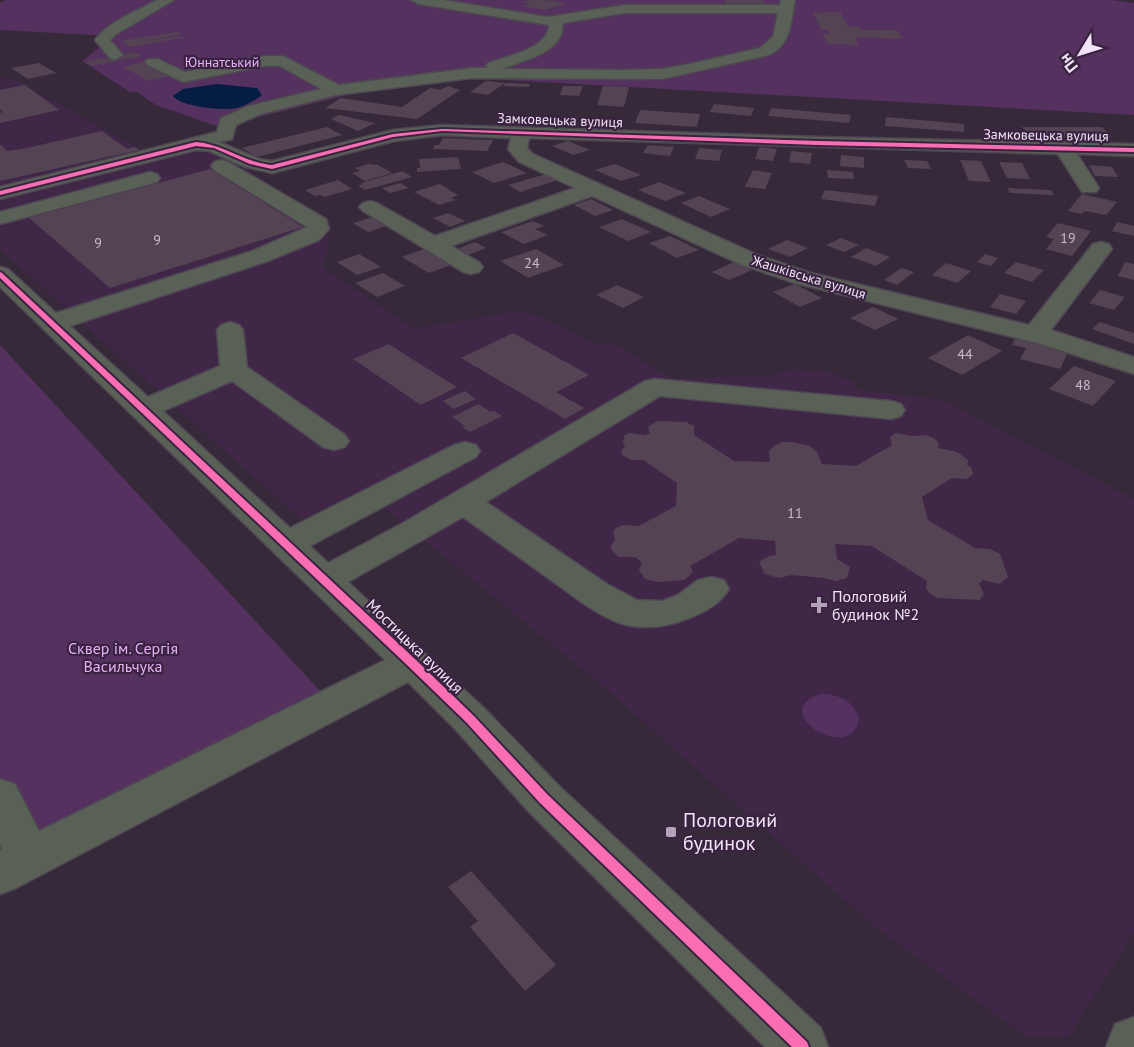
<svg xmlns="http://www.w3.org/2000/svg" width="1134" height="1047" viewBox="0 0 1134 1047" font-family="'PT Sans',sans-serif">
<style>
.built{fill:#402748}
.green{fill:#54315f}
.water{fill:#061d43}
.building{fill:#544353}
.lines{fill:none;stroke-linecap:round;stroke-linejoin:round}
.minor-casing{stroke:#4f4653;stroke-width:3}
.minor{fill:#596056;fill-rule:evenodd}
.cycleway-casing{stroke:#3a2341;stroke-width:4}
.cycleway{fill:#f96db3;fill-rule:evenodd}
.poi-dot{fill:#b0a3b5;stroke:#3a2341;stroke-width:2}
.labels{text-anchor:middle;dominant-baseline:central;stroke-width:4.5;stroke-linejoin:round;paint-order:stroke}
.far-park-label{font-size:14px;fill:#e4b1f5;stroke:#3a2341}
.far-street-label{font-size:14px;fill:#f2e4f7;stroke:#3a2341}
.number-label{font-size:14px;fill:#cabcce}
.poi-label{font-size:16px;fill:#f2e4f7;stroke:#3a2341;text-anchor:start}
.street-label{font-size:16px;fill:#f2e4f7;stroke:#3a2341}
.park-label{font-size:16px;fill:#e4b1f5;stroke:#3a2341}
.near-poi-label{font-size:20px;fill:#f2e4f7;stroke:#3a2341;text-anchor:start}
</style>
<rect width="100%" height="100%" fill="#362a3a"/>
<g class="built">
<polygon points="0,78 14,79 143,151 0,186"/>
<polygon points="211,147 334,226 322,232 331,238 322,267 415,329 515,312 533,314 597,345 617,345 672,379 774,375 790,369 830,372 852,381 858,390 942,400 1134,499 1134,932 1068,1037 1027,1037 876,927 595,679 363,490 301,519 0,249 0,194"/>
</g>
<g class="green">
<polygon points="7,0 1111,0 1134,3 1134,115 469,78 351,94 219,127 156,105 137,92 130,92 82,61 114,36 0,30 0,3"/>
<polygon points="0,345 322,693 0,861"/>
<path d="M821,694C839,694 854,701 859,719C851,766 765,710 821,694Z"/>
</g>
<path class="water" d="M217,84L257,88L262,95C256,100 245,106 237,108C224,111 181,107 173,96L183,89Z"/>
<g class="building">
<polygon points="528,0 544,0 567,3 544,10 522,6 530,3 523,2"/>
<polygon points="725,0 763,0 765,5 726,4"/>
<polygon points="840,12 848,26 860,27 862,30 897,30 903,39 855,37 859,45 828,44 822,33 830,34 828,30 821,30 813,13"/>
<polygon points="178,32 182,34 146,40 184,36 186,37 129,47 121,41"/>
<polygon points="135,52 142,56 91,66 85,62"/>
<polygon points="143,62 169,76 148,81 123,67"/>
<polygon points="39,63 56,73 28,79 11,68"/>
<polygon points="486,81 505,83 530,84 529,87 503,86 505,83 488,95 470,92"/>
<polygon points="25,85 59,110 0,123 0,113 3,112 0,109 0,90"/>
<polygon points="448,86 460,90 417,119 325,108 341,98 402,107 430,88 440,90"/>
<polygon points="563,86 583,86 579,96 560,95"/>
<polygon points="603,86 629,87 624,107 597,105"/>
<polygon points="714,104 754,108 751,116 710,112"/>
<polygon points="771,108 851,115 849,123 768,116"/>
<polygon points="640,110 700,114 697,127 635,123"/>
<polygon points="339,115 375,123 358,131 331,119"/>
<polygon points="886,117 964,124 964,132 885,126"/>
<polygon points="582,123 616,124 614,131 580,129"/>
<polygon points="327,127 342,135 257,157 242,148"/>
<polygon points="1022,127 1102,127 1112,137 1031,136"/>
<polygon points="102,131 127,149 135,147 139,150 0,181 0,144 7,151 22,149"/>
<polygon points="443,138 465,139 493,140 487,151 433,149 435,145 439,145"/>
<polygon points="568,141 590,150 573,155 552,146"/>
<polygon points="648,145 674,147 670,156 643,153"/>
<polygon points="759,147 777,149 773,161 755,159"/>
<polygon points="699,148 722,150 719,161 695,159"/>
<polygon points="791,151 812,153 810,164 789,162"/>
<polygon points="841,155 864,157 864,168 840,166"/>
<polygon points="458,157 461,169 417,172 417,168 420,168 419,159"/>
<polygon points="904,160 927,161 931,169 908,168"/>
<polygon points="960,160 981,161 991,182 969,181"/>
<polygon points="503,162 527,173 494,183 472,172"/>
<polygon points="999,162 1022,163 1030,179 1007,178"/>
<polygon points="368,164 378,165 392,173 365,181 352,173 360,171 355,168"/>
<polygon points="615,164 641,175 621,181 595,170"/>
<polygon points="1089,165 1112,167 1118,177 1095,176"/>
<polygon points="210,169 303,227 110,288 29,218"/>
<polygon points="753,170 772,173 765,189 745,187"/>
<polygon points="827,170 853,172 854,179 828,178"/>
<polygon points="402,171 412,177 365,190 358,186 363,184 361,183"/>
<polygon points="546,174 558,180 520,192 508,185"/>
<polygon points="338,180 352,189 324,197 320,195 315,196 305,190"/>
<polygon points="659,182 686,193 665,201 638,190"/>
<polygon points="401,183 409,188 390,193 382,188"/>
<polygon points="440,184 458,195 451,198 456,200 439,205 414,192"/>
<polygon points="1007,188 1051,190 1054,195 1010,193"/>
<polygon points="825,190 878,196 875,206 821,199"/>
<polygon points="1082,194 1117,202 1106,215 1085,211 1082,214 1068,211"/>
<polygon points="699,196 730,209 711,217 681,203"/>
<polygon points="591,199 613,210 595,216 574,205"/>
<polygon points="448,213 465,221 450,227 433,218"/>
<polygon points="376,216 390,225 368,232 353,223"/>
<polygon points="622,219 651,232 628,241 599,227"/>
<polygon points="533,221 544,226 535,229 548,235 524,244 501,232"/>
<polygon points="1117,222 1134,226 1134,236 1112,231"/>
<polygon points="1058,223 1091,231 1072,256 1046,249 1054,239 1046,237"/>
<polygon points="670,236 699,250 677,258 649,243"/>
<polygon points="841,238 859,245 844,252 826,245"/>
<polygon points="787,240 808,248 790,257 768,249"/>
<polygon points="475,242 486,248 468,255 457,249"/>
<polygon points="866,248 890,257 876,266 851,257"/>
<polygon points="424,249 451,265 429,273 402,257"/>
<polygon points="536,249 564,265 528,278 500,261"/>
<polygon points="359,254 381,267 357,275 337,262"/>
<polygon points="985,254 998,258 991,266 977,262"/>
<polygon points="734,262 752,270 729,280 712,272"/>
<polygon points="1016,262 1044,270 1032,282 1004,273"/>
<polygon points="1125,262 1134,264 1134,280 1118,276"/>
<polygon points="946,263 971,271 957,283 932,275"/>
<polygon points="901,268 914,272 897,285 884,280"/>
<polygon points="383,273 405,286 377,297 355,283"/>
<polygon points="795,284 822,298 800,307 773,292"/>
<polygon points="617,285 644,297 623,308 596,295"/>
<polygon points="1100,290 1125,297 1114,310 1089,303"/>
<polygon points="1000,294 1026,301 1016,314 990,307"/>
<polygon points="873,307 898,319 875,330 850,318"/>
<polygon points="1100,322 1134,333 1134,344 1092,329"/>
<polygon points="513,333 589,375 556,392 584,408 565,419 461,358"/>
<polygon points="968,335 1002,351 962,375 928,358"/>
<polygon points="1016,337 1069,350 1060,369 1020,359 1026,348 1012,345"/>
<polygon points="389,344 423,366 457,387 421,405 353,359"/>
<polygon points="1074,366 1116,381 1093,406 1049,389"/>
<polygon points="465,391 476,399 454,409 443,401"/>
<polygon points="478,404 491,412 494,411 502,416 470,432 462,427 465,426 452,417"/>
<polygon points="657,421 686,422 694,426 694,435 734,461 770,462 769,451 774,446 782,442 792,442 810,446 817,452 822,464 856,466 892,445 890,437 896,433 912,436 925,435 934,438 939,443 938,448 957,452 968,460 967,465 971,467 973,474 967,479 952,478 922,497 928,520 975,548 990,549 1000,554 1008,577 1000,584 983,580 979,584 984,594 980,600 937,598 930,594 926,588 927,581 872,546 835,544 837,559 850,567 847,578 836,581 824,578 792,575 779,578 765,574 759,562 769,556 776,555 775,541 739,538 690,566 693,572 685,580 657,582 645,579 639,570 642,563 635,557 618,557 610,548 615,539 613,533 616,528 623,525 639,526 676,506 677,483 643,460 631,460 622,455 621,451 625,447 623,443 624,436 629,433 645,435 650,433 648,427"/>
<polygon points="471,871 556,965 525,991 470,927 478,921 448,887"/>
</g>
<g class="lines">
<g class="minor-casing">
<g id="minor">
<path d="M157,0H174L115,35L110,40L123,55L115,60L110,58L95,40C109,21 137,11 157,0Z"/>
<path d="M411,0H443L548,17L625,5H780L781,0H795C791,22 791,49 765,56L662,79L472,78L336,95L261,114L236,125L232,139L219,142L259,159L272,161L393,130L442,125L819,137L1134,144V156L1077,154L1099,188L1096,192H1082L1058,154L529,138L527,148L533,154L758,255L811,273L1029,325L1093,244L1101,242L1109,244L1112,249L1051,330L1134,357V374L1041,344L795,283L742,265L592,196L451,246L479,262L483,267L479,272L471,274L463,272L363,211L359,207L363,203L370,201L377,203L435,236L575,188L519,162L508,149L511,138L442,135L394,141L272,173L245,167L209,151L196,150L0,199V187L217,132L221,118L249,106L321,89L280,66H265L183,82L148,65L145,62L148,59H158L185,72L265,56H283L339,85L472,68H488L486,66L488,63C507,56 548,49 549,25L418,4ZM625,13H778L773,37L760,48L689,64L662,69L624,70L502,69C525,60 564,53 563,23Z"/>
<path d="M221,160L228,162L326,219L329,229L319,240L268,261L70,326L148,397L220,366L217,330L221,325L230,322L239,325L243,330L247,367L345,435L349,441L345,447L334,450L323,447L232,381L163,411L290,528L454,445L465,442L476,445L480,451L476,457L310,546L328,563L403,523L645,381L655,379L891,401L901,404L905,410L901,416L891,419L660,396L486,502L607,584L637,600L662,601L678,595L698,580L711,577L724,580L729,589C720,604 705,612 689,618C670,626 652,629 631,626C604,622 571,594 548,578C520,558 491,537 463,517L348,582L484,708L559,786L821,1028L828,1047H765L529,812L456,730L408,682L16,888L0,894V850L2,849L0,844V779L15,784L39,831L385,660L0,287V267L8,269L56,313L252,251L307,227L214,170L211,166L214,162Z"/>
<polygon points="150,172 157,174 160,178 157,182 0,224 0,212"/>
<polygon points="1134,1017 1134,1047 1106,1047 1115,1024"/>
</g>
</g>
<use href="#minor" class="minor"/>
<g class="cycleway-casing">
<g id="cycleway">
<path d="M442,129L819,141L1134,148V152L819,145L442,131L393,137L272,169L250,164L214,148L196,146L0,195V191L196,142C223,144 245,163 272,165L393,134Z"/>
<polygon points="0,272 2,273 416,660 474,716 548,795 807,1042 809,1047 792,1047 540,803 466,722 408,666 0,278"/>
</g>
</g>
<use href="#cycleway" class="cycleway"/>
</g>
<g class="poi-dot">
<path d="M816 596h6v6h6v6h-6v6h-6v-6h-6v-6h6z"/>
<rect x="665" y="826" width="12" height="12" rx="3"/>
</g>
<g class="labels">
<g class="far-park-label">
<text x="222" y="62">Юннатський</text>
</g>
<g class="far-street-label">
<text transform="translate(560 120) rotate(2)">Замковецька вулиця</text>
<text transform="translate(1046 135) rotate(1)">Замковецька вулиця</text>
<text transform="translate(809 277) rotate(17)">Жашківська вулиця</text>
</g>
<g class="number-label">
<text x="1068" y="238">19</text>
<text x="157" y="240">9</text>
<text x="98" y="243">9</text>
<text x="532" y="263">24</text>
<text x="965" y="354">44</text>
<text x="1083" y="385">48</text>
<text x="795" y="513">11</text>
</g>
<g class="poi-label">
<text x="832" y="596">Пологовий<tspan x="832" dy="18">будинок №2</tspan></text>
</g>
<g class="street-label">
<text transform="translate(415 646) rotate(44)">Мостицька вулиця</text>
</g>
<g class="park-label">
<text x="123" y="648">Сквер ім. Сергія<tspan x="123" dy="18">Васильчука</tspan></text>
</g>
<g class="near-poi-label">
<text x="683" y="820">Пологовий<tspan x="683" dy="23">будинок</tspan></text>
</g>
</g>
<g transform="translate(1080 54) rotate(232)" stroke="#3a2341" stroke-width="4.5" paint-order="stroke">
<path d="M0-4.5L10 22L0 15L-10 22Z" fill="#f2e4f7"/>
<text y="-9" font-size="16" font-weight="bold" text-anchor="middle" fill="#f2e4f7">Пн</text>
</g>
</svg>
